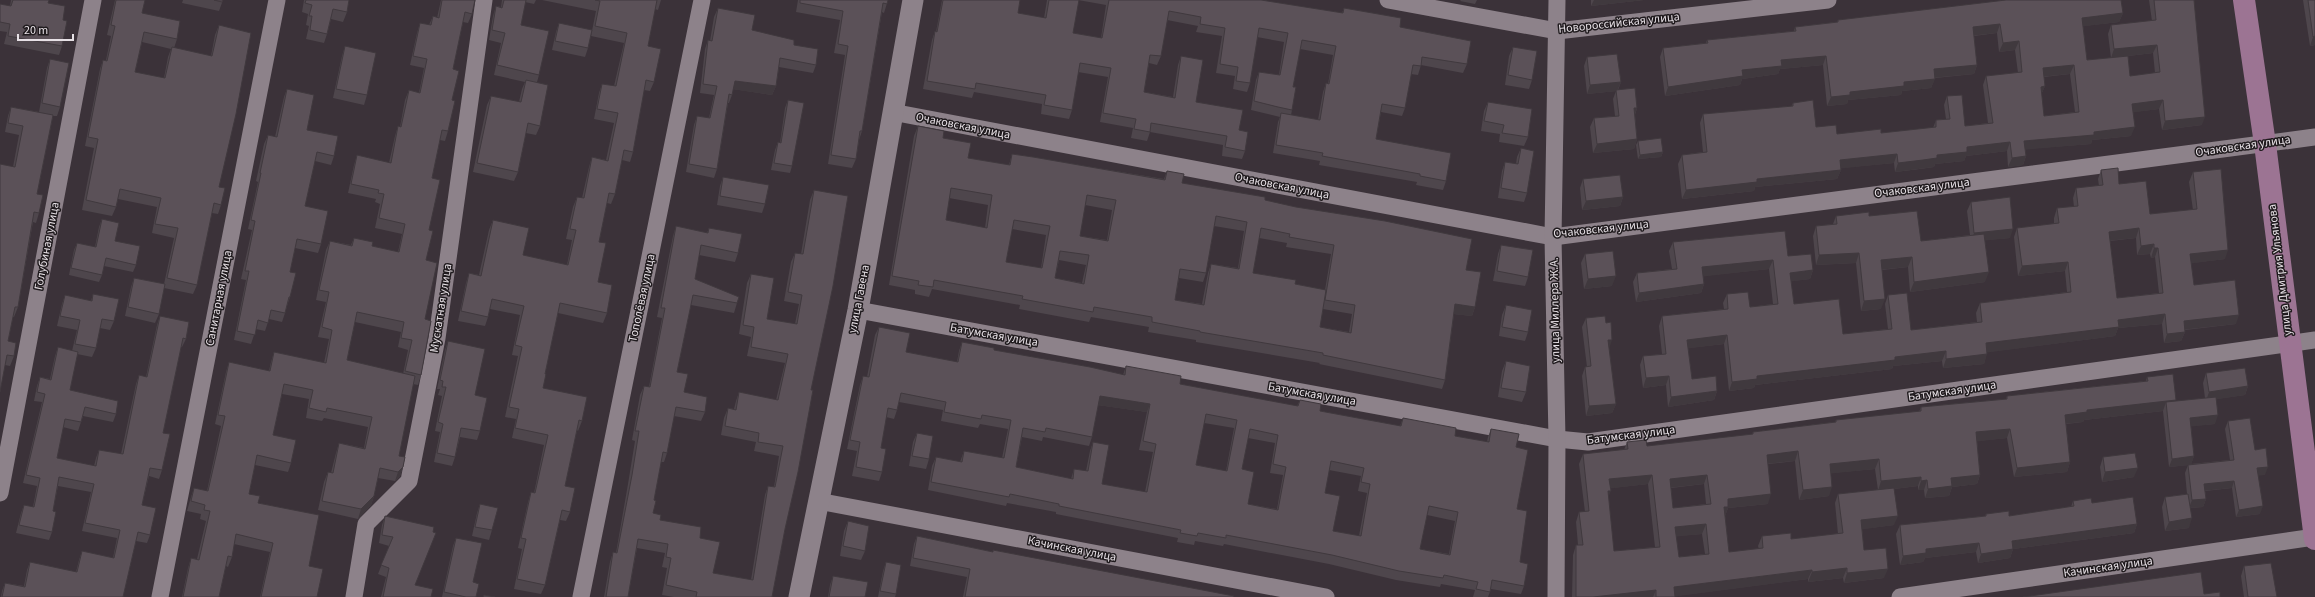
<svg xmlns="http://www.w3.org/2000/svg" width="2315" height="597" viewBox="0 0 2315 597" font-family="'Source Sans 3',sans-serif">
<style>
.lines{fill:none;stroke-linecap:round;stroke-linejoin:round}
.minor{stroke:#8d828a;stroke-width:17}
.tertiary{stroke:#8d828a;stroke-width:21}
.secondary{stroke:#9c7493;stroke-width:22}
.wall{fill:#4e464c;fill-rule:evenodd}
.shaded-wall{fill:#40393e}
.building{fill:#5b5158;stroke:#40393e;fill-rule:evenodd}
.labels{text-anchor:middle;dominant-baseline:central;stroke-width:3;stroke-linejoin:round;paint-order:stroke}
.street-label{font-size:12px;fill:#e7e1e6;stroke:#201b1e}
</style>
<rect width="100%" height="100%" fill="#3b3239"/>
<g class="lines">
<g class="minor">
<polyline points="1388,0 1557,31 1828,0"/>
<polyline points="892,112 1553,237 2315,137"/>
<polyline points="858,310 1557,439 1588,442 2315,340"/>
<polyline points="0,493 93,0"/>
<polyline points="818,501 1326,597"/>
<polyline points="160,597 277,0"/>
<polyline points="354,597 366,524 409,481 437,338 484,0"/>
<polyline points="581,597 702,0"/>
<polyline points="1556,597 1557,439 1553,237 1557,0"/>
<polyline points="1900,597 2315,537"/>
</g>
<polyline class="tertiary" points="799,597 858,310 913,0"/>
<polyline class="secondary" points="2244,0 2265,144 2315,539"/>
</g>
<g class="wall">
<polygon points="11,0 49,0 48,3 63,20 62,46 59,55 4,44 7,32 0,31 0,4 10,6"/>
<path d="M115,0H145L142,13L177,39L174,48L211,56L215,35L219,25V187L221,205L218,214L212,213L197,285L193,294L164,288L159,314L155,323L125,316L131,287L134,278L164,284L174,238L152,233L157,207L118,199L116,207L112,216L82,210L94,148L85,146L100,69L103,60H106L111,36L107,35ZM142,42L171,49L168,57L164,78L135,72Z"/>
<polygon points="183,0 223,0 219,11 182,3"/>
<polygon points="304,0 349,0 347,12 343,22 331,19 327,34 324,43 306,39 309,26 306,25 308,14 302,12"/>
<path d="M441,0H475L472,14L468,23L463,22L453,69L452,100L448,131L445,141L440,140L432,178L429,230L426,260L425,319L421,375L418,385L413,384L399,456L403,467L400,476L395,481L378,478L374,496L371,505L358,519L318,510L324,482L328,472L331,473L336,453L339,443L364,448L368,427L324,418L322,421L306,418L309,399L282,394L273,435L291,463L288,472L255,465L249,494L258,503L309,566L317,597H260L270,552L234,544L232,557L228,567L226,566L219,597H182L188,568L191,558L197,559L206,521L200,519L201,514L187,511L191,497L194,488L207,491L221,426L215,424L226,372L229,362L269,371L271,362L274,352L324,363L329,339L318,337L326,302L316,300L326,250L330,241L351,245L354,238L372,246L398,252L402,234L375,228L380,204L375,202L376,199L348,193L354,165L357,155L389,163L395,136L398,126L400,127L405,100L409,90L419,93L424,68L410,65L417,33L420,23L429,25L433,16L437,18ZM355,322L401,332L398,347L408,350L403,374L347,360Z"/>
<polygon points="502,0 536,0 534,4 525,2 521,25 539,75 537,82 540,126 536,135 526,133 518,172 514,181 473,172 487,105 491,96 519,102 522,89 525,82 494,75 501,43 489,40 493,16 496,6 501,7"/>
<polygon points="542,0 661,0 658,10 655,9 648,46 654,82 650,91 644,90 633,152 630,162 622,160 615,194 611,204 607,203 599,242 598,282 607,313 603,323 558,313 545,374 543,388 582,421 578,431 577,430 565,486 570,512 566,521 560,520 545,585 541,594 514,589 522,549 518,548 528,502 531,492 534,493 544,445 512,438 516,419 505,417 518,356 512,355 520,315 490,309 488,317 485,326 458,321 466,283 469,273 479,275 489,230 493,220 523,255 567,265 572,240 566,239 573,207 577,197 582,198 589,167 592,157 606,160 614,123 594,119 599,93 602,84 614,86 624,43 591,36 596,11"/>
<polygon points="798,0 888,0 884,13 882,12 862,131 859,140 856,159 852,168 828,164 845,55 834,53 840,20 796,12"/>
<path d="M942,0H1020L1018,13L1044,18L1047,0H1261L1342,13L1344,8L1400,27L1467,64L1463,73L1421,65L1418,75L1411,74L1405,108L1402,116L1381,112L1376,139L1446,181L1443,190L1416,185L1417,182L1319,165L1320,161L1273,153L1278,122L1280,117L1251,110L1256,80L1259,72L1279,75L1284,42L1257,37L1250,83L1247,92L1233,89L1235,76L1216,73L1222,36L1196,32L1198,26L1167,20L1161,56L1157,65L1149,63L1144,92L1173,97L1178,65L1181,56L1196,102L1239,130L1245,151L1242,159L1222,156L1223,145L1150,132L1147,141L1131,138L1133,128L1100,122L1108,77L1078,72L1072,110L1069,119L1041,114L1042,104L974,92L972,98L923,89L932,40L935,31L936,32ZM1078,0L1106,5L1101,38L1073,33ZM1300,49L1333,55L1328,84L1326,83L1323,92L1318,120L1291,115L1292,110L1293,87Z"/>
<polygon points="1461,0 1477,0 1475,4 1460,1"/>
<polygon points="1591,0 1644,0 1591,6"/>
<path d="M2149,0H2194L2202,125L2162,130L2159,109L2133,112L2131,136L2092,140L2091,144L2025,149L2026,156L2023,165L2008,167L2007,151L1966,156L1964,161L1935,164L1934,167L1920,169L1895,172L1894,163L1840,168L1841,170L1837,179L1755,187L1754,191L1682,199L1678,164L1682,155L1703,152L1700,123L1703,114L1791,107L1793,103L1816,127L1837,134L1881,133L1933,128L1936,120L1946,119L1944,105L1947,96L1965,126L1988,123L1983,85L1986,76L2018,73L2015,50L1999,52L1997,33L1974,36L1977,65L1974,74L1935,78L1931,88L1902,91L1901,95L1848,100L1847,104L1827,106L1823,65L1780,69L1778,74L1742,79L1740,85L1665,96L1660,57L1663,48L1706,43L1707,40L1794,31L1795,27L1837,22L1838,20L2123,13L2119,22L2083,26L2087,60L2111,58L2108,34L2111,25L2152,21ZM2153,53L2155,73L2130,76L2128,56ZM2070,74L2075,112L2044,116L2041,95L2045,86L2044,77Z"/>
<polygon points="2303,0 2315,0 2315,45 2310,46"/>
<polygon points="718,8 752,30 794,45 816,65 813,73 779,67 776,86 772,95 733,89 732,95 729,103 728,103 717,169 714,178 686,172 694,125 697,116 709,118 714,95 700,93 705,49 708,40 710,41 714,17"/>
<polygon points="559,23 588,48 585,57 552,50 556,32"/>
<polygon points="345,46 367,95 364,105 333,98 342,56"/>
<polygon points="1513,47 1532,80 1529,89 1505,85 1509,56"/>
<polygon points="1587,57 1621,82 1618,90 1637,108 1635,115 1637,139 1634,149 1593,153 1590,127 1594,118 1615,116 1613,99 1616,91 1587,94 1584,66"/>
<polygon points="50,59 60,107 57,116 53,116 37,194 39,213 36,223 33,222 18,307 14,317 13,317 8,341 14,356 10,366 5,365 13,167 19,135 5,132 8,116 11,107 39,112 47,68"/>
<polygon points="287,89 307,130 334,156 331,165 315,161 305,206 321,244 318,253 295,248 290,272 290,297 287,306 285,313 282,322 269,319 265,331 256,329 251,344 234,340 246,280 241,279 252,230 248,229 258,182 256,181 264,144 268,135 275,137 284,97"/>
<polygon points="788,100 792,166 790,173 771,170 775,150 778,142 780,143 785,108"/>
<polygon points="1488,102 1528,137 1524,146 1499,142 1500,134 1481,131 1484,111"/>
<path d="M918,126L943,138L968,158L1009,165L1012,154L1164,179L1167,171L1182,183L1265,200L1466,270L1475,307L1472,316L1454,314L1445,380L1442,389L1319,364L1320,363L1196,342V340L1148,332L1149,327L1091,317L1089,322L1019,309L1020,305L932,289L929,297L915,294V290L889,285L914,136ZM949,198L988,205L985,228L946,220ZM1085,205L1112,210L1107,240L1080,236ZM1214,226L1244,231L1238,268L1211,264L1208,273L1202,304L1175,300L1179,278L1203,282L1206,273ZM1012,229L1046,235L1041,268L1006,262ZM1259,238L1287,243L1286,247L1331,254L1325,290L1295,284L1253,273ZM1059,260L1086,265L1082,283L1055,278ZM1323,309L1352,314L1349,332L1320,327Z"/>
<polygon points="1638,141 1663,152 1661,157 1638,159 1636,145"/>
<polygon points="1521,148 1527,193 1524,202 1498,198 1502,171 1505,162 1516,164 1517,157"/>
<path d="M2101,170L2119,184L2150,214L2193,210L2189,182L2193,172L2225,259L2191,263L2194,285L2236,324L2185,330V332L2181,341L2164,343L2162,324L2118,328L2115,336L1987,352L1984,364L1943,368L1942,361L1893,366L1892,369L1755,385L1754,388L1729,391L1724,344L1688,348L1692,379L1717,391L1714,400L1668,407L1666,385L1643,388L1640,365L1643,356L1662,354L1659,326L1662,316L1724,309L1723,303L1727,294L1750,307L1773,304L1769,269L1703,276L1704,284L1701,293L1636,302L1633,282L1637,273L1672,269L1669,251L1673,242L1788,256L1813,270L1810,279L1791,281L1794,304L1843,334L1888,329L1885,304L1888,295L1911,330L1977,322L1976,313L1980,303L2067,292L2065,271L2018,276L2014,237L2017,228L2054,224V218L2057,208L2074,207L2073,198L2076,188L2099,186L2098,179ZM2136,238L2137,255L2150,254L2151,258L2155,257L2159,293L2117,298L2110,241Z"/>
<polygon points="723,177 765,204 762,213 717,205 720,186"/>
<polygon points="1583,179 1623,197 1620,206 1582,210 1580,188"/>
<polygon points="814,190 811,390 772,597 674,597 662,595 667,568 662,567 665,553 637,548 628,597 604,597 610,562 613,552 616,553 628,484 635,441 632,440 640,395 644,386 649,387 662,318 657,317 673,236 676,226 707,233 709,228 738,253 735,262 699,255 695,279 737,303 734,313 691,305 677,372 684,392 705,412 701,421 674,416 667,453 664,462 661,462 654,500 653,513 660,520 700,538 713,573 751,580 765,495 768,486 774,487 779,456 754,451 756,442 721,435 724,418 728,408 734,409 736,401 739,392 776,400 785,363 747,356 751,337 739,334 747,283 751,274 767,319 795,324 799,304 784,301 791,262 795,253 801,254 810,200"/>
<polygon points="1971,202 2010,238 1985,240 1985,282 1910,292 1908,267 1882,270 1881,309 1861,311 1856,263 1816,265 1813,236 1816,226 1833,224 1836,216 1869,216 1921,241 1970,235 1967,211"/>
<polygon points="102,219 115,241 136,265 133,272 104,266 102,275 99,282 69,275 74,250 77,243 95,247 99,227"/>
<polygon points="1501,245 1528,277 1525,286 1493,281 1498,254"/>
<polygon points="1585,254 1612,286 1584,289 1581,263"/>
<polygon points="93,294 114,321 110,330 100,328 96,348 92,357 77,354 70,390 116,414 113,422 83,416 78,431 63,427 57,458 94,466 96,458 99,450 121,454 136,384 139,375 146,377 157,325 160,316 186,339 182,347 181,347 163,433 162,470 159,479 149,476 142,505 150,535 147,543 136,541 123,597 1,597 2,591 5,583 24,586 27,570 30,562 76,572 79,560 82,551 113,558 117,538 82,531 91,492 58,486 53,511 52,532 49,540 16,533 21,513 24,505 33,507 37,486 23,483 42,402 34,401 37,386 40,377 50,379 55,356 58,347 72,351 77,330 57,326 62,304 65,295 91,301"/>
<polygon points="1506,305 1528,332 1525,341 1499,336 1502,315"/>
<polygon points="1586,318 1609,348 1616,404 1612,413 1586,416 1582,376 1585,367 1587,367 1582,327"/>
<path d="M879,327L906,352L957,362L959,351L962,342L994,350L1123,375L1126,366L1180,384L1297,406L1300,400L1320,411L1400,426L1403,418L1455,436L1487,442L1488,437L1491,429L1516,447L1517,509L1520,562L1524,586L1521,594L1491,589L1488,597H1473L1475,590L1441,584L1440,587L1396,580L1329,564L1224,544L1223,546L1195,541L1194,545L1177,542L1178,538L1056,514V512L1007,503L1006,506L928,490L932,466L936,457L960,462L964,451L1002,458L1008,429L980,424L978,428L941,421L943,410L899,402L897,410L894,419L886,417L881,448L882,472L879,481L852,476L857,451L847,449L860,385L863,376L867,377L875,335ZM1098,405L1147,412L1139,450L1153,452L1145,492L1102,484L1093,442L1090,451L1086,471L1074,469L1071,479L1016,467L1022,437L1042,441L1043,437L1089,446L1092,437ZM1204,423L1234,428L1226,471L1196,465ZM1248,438L1275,443L1270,473L1283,475L1277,509L1248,504L1242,469ZM1329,470L1361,476L1358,491L1367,493L1359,536L1333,531L1325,493ZM1427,515L1455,521L1449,554L1420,549Z"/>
<polygon points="448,341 475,395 480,431 477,440 460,437 455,457 452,466 434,462 440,432 435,431 442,396 438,395 440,389 437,389 445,350"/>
<polygon points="1506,361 1526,392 1522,402 1498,397 1502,371"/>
<path d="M2206,373L2248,386L2245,395L2216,399L2215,424L2191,426L2194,456L2191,464L2230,460L2225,429L2228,421L2255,450L2265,475H2258L2260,514L2236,517L2232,488L2205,491L2206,499L2203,507L2190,508L2189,528L2165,531L2162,507L2165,497L2187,494L2185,473L2188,465L2169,467L2163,411L2084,420L2083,422L2066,424L2070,462L2067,472L2014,477L2007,438L1977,441L1980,475L1977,484L1952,487L1949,496L1925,498L1924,490H1918V486L1894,489V525L1862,529L1864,550L1884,578L1844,583L1843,578L1808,582V579L1675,596V597H1572L1573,555L1576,545H1578L1576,522L1579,512H1585L1579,464L1583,454L1624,450L1627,442L1647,446L1752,435L1753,432L1835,422L1836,420L1919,412L1921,407L2006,399L2007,396L2146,381L2147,377L2175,402L2205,398L2203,383ZM1795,461L1799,500L1829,496L1831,473L1875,469L1878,490L1838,494L1835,503L1838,534L1791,539L1762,536L1758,546L1759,549L1729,552L1725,516L1728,508L1768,504V464ZM1648,484L1655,547L1614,551L1608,497L1611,488ZM1704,484L1706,504L1673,508L1671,488ZM1702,534L1705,554L1679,557L1676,536Z"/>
<polygon points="917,433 929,459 926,469 909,466 913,442"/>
<polygon points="2103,457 2134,477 2102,482 2100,467"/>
<polygon points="2073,501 2092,503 2137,524 2134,533 2013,549 2010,558 1978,563 1976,552 1925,558 1923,562 1900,565 1896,534 1900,525 1985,516 1986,514 2009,516 2071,507"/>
<polygon points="480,504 492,530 489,540 472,536 477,513"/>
<polygon points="385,516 415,585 431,597 381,597 386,577 378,574 389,546 379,543 382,525"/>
<polygon points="848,521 865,551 861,560 840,556 844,531"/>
<polygon points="917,536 993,552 1233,597 963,597 967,577 910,566 914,544"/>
<polygon points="456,538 476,597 442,597 453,546"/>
<polygon points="886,562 896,594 895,597 878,597 883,571"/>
<polygon points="2244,566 2277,597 2244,597 2241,576"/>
<polygon points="833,576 865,597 828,597 830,585"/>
</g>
<g class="shaded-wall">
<polygon points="1594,0 1644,0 1591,6"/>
<polygon points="2123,13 2119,22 2078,27 2082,18"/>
<polygon points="2000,24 1997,33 1969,36 1973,27"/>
<polygon points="2315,36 2315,45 2310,46 2313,37"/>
<polygon points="2019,41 2015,50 1999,52 2003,43"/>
<polygon points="2157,45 2153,53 2111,58 2114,49"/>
<polygon points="1826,56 1823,65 1780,69 1778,74 1742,79 1740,85 1665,96 1668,87 1742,70 1781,60"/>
<polygon points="1977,65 1974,74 1930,78 1934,69"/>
<polygon points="2074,65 2070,74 2039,77 2043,68"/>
<polygon points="1935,79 1931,88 1902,91 1901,95 1848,100 1847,104 1827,106 1831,97 1850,92 1904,82"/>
<polygon points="735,81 776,86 772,95 731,89"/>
<polygon points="1621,82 1617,91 1587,94 1590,85"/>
<polygon points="2045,86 2041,95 2041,87"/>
<polygon points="2163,100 2159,109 2129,113 2132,104"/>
<polygon points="1634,108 1637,108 1634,117"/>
<polygon points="2205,117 2202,125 2162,130 2165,121"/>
<polygon points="2135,127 2131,136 2092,140 2091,144 2021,150 2024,141 2094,132"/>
<polygon points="1637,139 1634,149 1593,153 1597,144"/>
<polygon points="2010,142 2007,151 1966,156 1964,161 1935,164 1934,167 1895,172 1898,163 1937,155 1967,147"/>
<polygon points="1663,152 1661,157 1638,159 1640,155"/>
<polygon points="1897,154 1894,163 1836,169 1840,160"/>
<polygon points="2026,156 2023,165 2008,167 2012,158"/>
<polygon points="1841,170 1837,179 1755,187 1754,191 1682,199 1686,190 1757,179"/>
<polygon points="1623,197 1620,206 1582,210 1586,201"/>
<polygon points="2139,228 2136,238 2106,241 2109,232"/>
<polygon points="2013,229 2010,238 1971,242 1974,233"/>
<polygon points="2154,244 2150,254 2137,255 2141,246"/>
<polygon points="2154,248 2158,248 2155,257 2151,258"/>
<polygon points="2228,250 2225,259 2187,264 2190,254"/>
<polygon points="1859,253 1856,263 1816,265 1819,255"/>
<polygon points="1912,257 1908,267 1877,270 1881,260"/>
<polygon points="1773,260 1769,269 1699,277 1702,267"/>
<polygon points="2068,262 2065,271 2018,276 2022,266"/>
<polygon points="1813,270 1810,279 1787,282 1790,273"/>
<polygon points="1989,272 1985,282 1910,292 1914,282"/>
<polygon points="1616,276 1612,286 1584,289 1588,279"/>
<polygon points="1704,284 1701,293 1636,302 1639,293"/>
<polygon points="1885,299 1881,309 1861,311 1864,301"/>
<polygon points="1455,304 1475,307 1472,316 1452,314"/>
<polygon points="2165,314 2162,324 2118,328 2115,336 1983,353 1986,343 2118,320"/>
<polygon points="2239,315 2236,324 2180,330 2184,321"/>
<polygon points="2185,332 2181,341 2164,343 2167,334"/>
<polygon points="1727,335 1724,344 1684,349 1687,340"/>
<polygon points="1608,340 1612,340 1609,349"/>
<polygon points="1946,351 1942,361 1893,366 1892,369 1755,385 1754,388 1729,391 1732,382 1757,376 1895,357"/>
<polygon points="1987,354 1984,364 1943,368 1946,359"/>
<polygon points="1669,376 1666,385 1643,388 1646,378"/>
<polygon points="2248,386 2245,395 2206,401 2209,392"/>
<polygon points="1717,391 1714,400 1668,407 1671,397"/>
<polygon points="1100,396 1150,404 1147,412 1097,405"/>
<polygon points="2176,400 2172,410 2166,402 2163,411 2084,420 2083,422 2061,424 2065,415 2087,410"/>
<polygon points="1616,404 1612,413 1586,416 1589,406"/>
<polygon points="2218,415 2215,424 2187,427 2190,418"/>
<polygon points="2010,429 2007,438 1973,442 1976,432"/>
<polygon points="1798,451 1795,461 1763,464 1767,455"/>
<polygon points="2194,456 2191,465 2169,467 2172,459"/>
<polygon points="1879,459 1875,469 1826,474 1830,464"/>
<polygon points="2070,462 2067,472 2014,477 2017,468"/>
<polygon points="403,467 400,476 395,481 398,472"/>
<polygon points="2268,467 2265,475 2255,476 2257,468"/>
<polygon points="2138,468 2134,477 2102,482 2105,472"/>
<polygon points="1652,475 1648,484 1606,489 1609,479"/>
<polygon points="1707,475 1704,484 1667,488 1670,479"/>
<polygon points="1980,475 1977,484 1952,487 1949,496 1925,498 1928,489 1951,478"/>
<polygon points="1921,477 1918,486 1878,491 1881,481"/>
<polygon points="1927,480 1924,490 1918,490 1921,481"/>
<polygon points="2234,481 2232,488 2201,491 2204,484"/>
<polygon points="1832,487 1829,496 1799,500 1803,490"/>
<polygon points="1608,491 1611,491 1607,500"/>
<polygon points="1771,494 1768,504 1728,508 1725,516 1720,517 1728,499"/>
<polygon points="374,496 371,505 358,519 361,509"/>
<polygon points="2206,499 2203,507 2189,508 2192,500"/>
<polygon points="2263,506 2260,514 2236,517 2239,510"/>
<polygon points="1898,516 1894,525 1858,530 1861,520"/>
<polygon points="2192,518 2189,528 2165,531 2169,522"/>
<polygon points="1706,524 1702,534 1672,537 1675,527"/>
<polygon points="2137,524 2134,533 2013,549 2010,558 1978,563 1981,554 2012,541"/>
<polygon points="1979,543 1976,552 1925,558 1923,562 1900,565 1903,556 1926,549"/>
<polygon points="1847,568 1843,578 1808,582 1812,572"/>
<polygon points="1888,569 1884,578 1844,583 1847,573"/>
<polygon points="1812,570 1808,579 1671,597 1674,587"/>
<polygon points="1656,590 1653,597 1593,597"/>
</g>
<g class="building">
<polygon points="13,0 49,0 48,3 65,6 63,20 67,21 62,46 8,36 10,24 0,22 0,4 11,6"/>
<polygon points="116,0 145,0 142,13 180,21 177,39 144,32 135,72 165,78 172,47 212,56 219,25 251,33 236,114 219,187 225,188 221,205 214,203 197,285 167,278 178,228 155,224 161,198 120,189 116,207 86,200 98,139 88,137 103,60 107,61 115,26 111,25"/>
<polygon points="214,0 223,0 222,2"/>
<polygon points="306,0 349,0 347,12 333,9 327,34 310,30 312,16 309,16 312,5 305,3"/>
<polygon points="442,0 475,0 472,14 465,12 453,69 459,71 452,100 455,101 448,131 442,130 432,178 440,180 429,230 433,231 426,260 437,263 425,319 431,321 421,375 405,371 412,340 401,338 404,322 357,312 347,360 415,376 399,456 405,457 403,467 398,472 380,468 374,496 361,509 322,501 328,472 333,473 339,443 365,449 372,417 327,408 326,412 309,408 313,390 284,384 273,435 296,440 291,463 257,455 249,494 260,496 258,503 319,515 309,566 323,569 317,597 261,597 273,543 236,534 232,557 228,556 219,597 183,597 191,558 199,560 210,511 204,510 205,505 191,501 194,488 208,491 225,416 218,415 229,362 270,371 274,352 326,363 332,330 322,327 329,292 319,290 330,241 352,246 354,238 373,242 372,246 399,252 405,224 379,218 384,194 378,193 379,190 351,184 357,155 391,163 398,126 401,127 409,90 420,93 427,59 413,56 420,23 431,25 433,16 439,18"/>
<polygon points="504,0 526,0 521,25 549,31 539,75 497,65 505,33 492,30 496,6 502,8"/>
<polygon points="595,0 657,0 648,46 661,49 654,82 646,80 633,152 624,150 615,194 609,193 599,242 606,243 598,282 612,285 607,313 560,303 545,374 546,374 543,388 587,397 582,421 579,420 565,486 575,488 570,512 562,510 545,585 517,579 526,539 521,538 531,492 535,493 548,435 515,428 519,409 509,407 522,347 515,345 524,306 492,299 488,317 461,311 469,273 481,276 493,220 529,228 523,255 568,265 576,230 570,229 577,197 584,198 592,157 608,161 618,113 597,109 602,84 616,86 627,33 595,26 600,1"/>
<polygon points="800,0 888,0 887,4 883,3 862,131 860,131 856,159 831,155 848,46 838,44 843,11 800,3"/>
<polygon points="943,0 1020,0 1018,13 1046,18 1049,0 1079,0 1073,33 1102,38 1109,0 1261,0 1343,13 1344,8 1401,18 1400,27 1471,41 1467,64 1422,57 1421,66 1413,65 1405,108 1382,104 1376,139 1451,153 1446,181 1420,176 1420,174 1322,156 1323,153 1276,145 1281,113 1320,120 1326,83 1329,84 1336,46 1302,40 1293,87 1296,87 1292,110 1278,107 1254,101 1259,72 1280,75 1288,33 1259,28 1250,83 1236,81 1238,67 1220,64 1225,28 1200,24 1201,17 1169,11 1161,56 1150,55 1144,92 1175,98 1181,56 1203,60 1196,102 1243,110 1239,130 1248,132 1245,151 1225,147 1227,136 1151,123 1150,132 1134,129 1136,119 1103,113 1111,68 1080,63 1072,110 1044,105 1046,95 976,83 975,89 927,81 935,31 937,32"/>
<path d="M2006,0H2121L2123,13L2082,18L2087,60L2128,56L2130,76L2160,72L2157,45L2114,49L2111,25L2156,20L2154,0H2194L2205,117L2165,121L2163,100L2132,104L2135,127L2094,132V135L2024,141L2026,156L2012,158L2010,142L1967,147V152L1937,155V158L1923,160L1898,163L1897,154L1840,160L1841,170L1757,179V182L1686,190L1682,155L1707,152L1703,114L1793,106V103L1813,100L1816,127L1836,125L1837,134L1881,129V133L1936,127V120L1950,119L1947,96L1962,95L1965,126L1993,123L1986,76L2022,72L2019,41L2003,43L2000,24L1973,27L1977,65L1934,69L1935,79L1904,82V86L1850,92V95L1831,97L1826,56L1781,60L1782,66L1742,70L1743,76L1668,87L1663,48L1708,43L1707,40L1796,31L1795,27L1838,22V20ZM2074,65L2079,112L2044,116L2041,87L2045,86L2043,68Z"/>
<polygon points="2308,0 2315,0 2315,36 2313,37"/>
<polygon points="718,8 755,15 752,30 794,40 794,45 818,49 816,65 780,58 776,86 735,81 732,95 729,94 717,169 689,164 697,116 710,118 717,86 703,84 708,40 712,41"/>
<polygon points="559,23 592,30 588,48 555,41"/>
<polygon points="345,46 376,53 367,95 336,89"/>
<polygon points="1513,47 1537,51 1532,80 1508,75"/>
<polygon points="1617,54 1621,82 1590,85 1587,57"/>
<polygon points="50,59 69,63 60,107 42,103"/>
<polygon points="526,80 548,85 540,126 528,123 518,172 477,163 491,96 521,102"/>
<polygon points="1635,88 1637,108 1634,108 1637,139 1597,144 1594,118 1619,116 1616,90"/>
<polygon points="287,89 314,95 307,130 338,136 334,156 317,152 305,206 328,211 321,244 297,239 290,272 296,273 290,297 289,297 285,313 271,310 268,323 258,320 255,335 237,331 249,271 245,271 255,221 251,220 261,173 260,173 268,135 277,137"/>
<polygon points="788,100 804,103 792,166 774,163 778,142 781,143"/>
<polygon points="1488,102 1532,109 1528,137 1502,133 1504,125 1484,121"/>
<polygon points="11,107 53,115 37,194 43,195 39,213 34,212 18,307 15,307 8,341 16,343 14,356 7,355 0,392 0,164 15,167 23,126 8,123"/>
<path d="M918,126L944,131L943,138L971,143L968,158L1010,165L1012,154L1033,157L1165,180L1167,171L1184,174L1182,183L1265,197V200L1296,207L1385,221L1472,239L1466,270L1481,272L1475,307L1455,304L1445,380L1323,355V353L1200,332V331L1152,322V317L1094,307L1093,312L1022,299L1023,296L934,280L933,287L918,285L919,281L892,276ZM951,188L992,195L987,228L946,220ZM1087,195L1116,200L1108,241L1080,236ZM1216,216L1247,222L1239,269L1211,264L1204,305L1175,300L1180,269L1206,273ZM1014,220L1050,226L1042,268L1006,262ZM1261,228L1290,234L1289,237L1334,245L1325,300L1355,305L1351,333L1320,327L1326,290L1295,284L1296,280L1253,273ZM1060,251L1089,255L1084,284L1055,278Z"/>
<polygon points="1661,138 1663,152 1640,155 1638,141"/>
<polygon points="1521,148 1534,151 1527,193 1501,188 1505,162 1518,164"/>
<path d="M2118,168L2119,184L2146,181L2150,214L2197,209L2193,172L2221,169L2228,250L2190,254L2194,285L2235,280L2239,315L2184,321L2185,332L2167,334L2165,314L2118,320L2119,327L1986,343L1987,354L1946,359V351L1895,357V360L1757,376V379L1732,382L1727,335L1687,340L1692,379L1716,376L1717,391L1671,397L1669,376L1646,378L1643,356L1666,354L1662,316L1728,309L1727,294L1748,292L1750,307L1778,304L1773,260L1702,267L1704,284L1639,293L1637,273L1677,269L1673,242L1785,231L1788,256L1811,254L1813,270L1790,273L1794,304L1839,299L1843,334L1892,329L1888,295L1907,293L1911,330L1982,322L1980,303L2071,292L2068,262L2022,266L2017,228L2059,223L2057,208L2078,206L2076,188L2103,185L2101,170ZM2139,228L2141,246L2154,244V248H2158L2163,293L2117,298L2109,232Z"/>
<polygon points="1620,175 1623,197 1586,201 1583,179"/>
<polygon points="723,177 769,185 765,204 720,196"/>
<polygon points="814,190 848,196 833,286 811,390 813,390 798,472 785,529 772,597 696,597 697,592 666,585 671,558 666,557 668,544 638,539 628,597 606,597 613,552 617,553 632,475 639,431 635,431 644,386 650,387 665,308 661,308 676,226 708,233 709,228 742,234 738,253 701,245 695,279 739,297 737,303 693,295 677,372 688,374 684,392 707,397 705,412 676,407 667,453 663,452 654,500 656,501 653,513 661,515 660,520 701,527 700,538 720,542 713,573 753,580 768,486 775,487 783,446 758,442 759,433 725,426 728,408 736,410 739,392 778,400 788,354 751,347 754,327 743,325 751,274 774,278 767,319 797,324 802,295 788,292 795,253 803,254"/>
<polygon points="2010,197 2013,229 1974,233 1971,202"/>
<polygon points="1917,211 1921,241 1984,234 1989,272 1914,282 1912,257 1881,260 1885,299 1864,301 1859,253 1819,255 1816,226 1837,224 1836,216 1869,212 1869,216"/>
<polygon points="102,219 119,223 115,241 140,246 136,265 106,258 102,275 71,268 77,243 96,247"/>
<polygon points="1501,245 1533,250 1528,277 1497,271"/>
<polygon points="1613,251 1616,276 1588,279 1585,254"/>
<polygon points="134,278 165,284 159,314 128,307"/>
<polygon points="93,294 119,299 114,321 102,319 96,348 75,344 80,320 60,316 65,295 92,301"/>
<polygon points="1506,305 1532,310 1528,332 1502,327"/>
<polygon points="160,316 189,322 186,339 183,338 163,433 170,434 162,470 150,468 142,505 156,508 150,535 138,532 123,597 2,597 5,583 25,587 30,562 77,572 82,551 114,558 120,530 85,523 94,484 59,477 53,511 56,512 52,532 19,525 24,505 34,507 40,478 26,475 45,394 37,392 40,377 51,380 58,347 78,352 70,390 118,401 116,414 85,407 81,422 65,419 57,458 96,466 99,450 123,454 139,375 147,377"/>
<polygon points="1605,316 1606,323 1611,322 1612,340 1608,340 1616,404 1589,406 1585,367 1591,366 1586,318"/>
<path d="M879,327L910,333L906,352L958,362L962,342L994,348V350L1090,367L1125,375L1126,366L1181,376L1180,384L1298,406L1300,400L1321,404L1320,411L1401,426L1403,418L1456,428L1455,436L1489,442L1491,429L1519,434L1516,447L1528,450L1517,509L1527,511L1520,562L1528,564L1524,586L1492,580L1490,592L1476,589L1478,582L1444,575L1443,578L1399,571L1332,555L1226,535V538L1198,533L1197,536L1180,533L1181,530L1059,506V504L1010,494L1009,497L931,482L936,457L962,462L964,451L1004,458L1011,420L982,415L981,419L944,412L946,402L901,393L897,410L888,408L881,448L886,449L882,472L856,467L860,442L850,440L863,376L869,377ZM1100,396L1150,404L1143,441L1156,444L1147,492L1102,484L1109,445L1093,442L1088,471L1074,469L1073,479L1016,467L1023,428L1045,432L1046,428L1092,437ZM1206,414L1237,420L1227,471L1196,465ZM1250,429L1278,435L1273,464L1286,467L1278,510L1248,504L1254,472L1242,469ZM1331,461L1364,468L1361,482L1370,484L1361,536L1333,531L1340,496L1325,493ZM1429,506L1458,512L1450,555L1420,549Z"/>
<polygon points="448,341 485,349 475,395 487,398 480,431 461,428 455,457 437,453 443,424 438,422 446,387 442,387 443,381 440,380"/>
<polygon points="1506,361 1530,366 1526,392 1501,388"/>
<polygon points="2245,368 2248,386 2209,392 2206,373"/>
<path d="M2173,374L2176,400L2087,410V412L2065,415L2070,462L2017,468L2010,429L1976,432L1980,475L1951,478L1952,486L1928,489L1927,480L1921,481V477L1881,481L1879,459L1830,464L1832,487L1803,490L1798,451L1767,455L1771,494L1728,499V507H1724L1729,552L1763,548L1762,536L1791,533V539L1843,533L1838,494L1894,488L1898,516L1861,520L1864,550L1886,548L1888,569L1847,573V568L1812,572V570L1674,587L1675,597H1656V590L1593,597H1576V545H1583L1579,512L1589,511L1583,454L1628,449L1627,442L1646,440L1647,446L1753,434V432L1836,422V420L1921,411V407L2007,399V396L2148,381L2147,377ZM1652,475L1660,547L1614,551L1608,491H1611L1609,479ZM1707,475L1711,504L1673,508L1670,479ZM1706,524L1709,554L1679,557L1675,527Z"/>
<polygon points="2216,397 2218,415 2190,418 2194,456 2172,459 2166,402"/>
<polygon points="2250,418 2255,450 2266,448 2268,467 2257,468 2263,506 2239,510 2234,481 2204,484 2206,499 2192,500 2188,465 2234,460 2228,421"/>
<polygon points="917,433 933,436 929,459 912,456"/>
<polygon points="2135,453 2138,468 2105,472 2103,457"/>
<polygon points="2188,494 2192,518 2169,522 2165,497"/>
<polygon points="2133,497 2137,524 2012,541 2013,549 1981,554 1979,543 1926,549 1926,553 1903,556 1900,525 1986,516 1986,514 2009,511 2009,516 2074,506 2073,501 2091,498 2092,503"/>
<polygon points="480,504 498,508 492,530 475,527"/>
<polygon points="385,516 434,527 433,532 436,533 415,585 433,589 431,597 383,597 389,568 381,565 393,537 382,535"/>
<polygon points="848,521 869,526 865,551 843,546"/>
<polygon points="917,536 993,552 993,550 1234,596 1233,597 965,597 970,569 913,558"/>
<polygon points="456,538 482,543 473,582 479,584 476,597 466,597 444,592"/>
<polygon points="886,562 901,565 896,594 880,591"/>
<polygon points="2271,563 2277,597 2248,597 2244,566"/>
<polygon points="2201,572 2204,594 2220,592 2220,597 2023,597"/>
<polygon points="833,576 868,582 865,597 829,597"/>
<polygon points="484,595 495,597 483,597"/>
</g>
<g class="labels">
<g class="street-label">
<text transform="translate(1619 23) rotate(-6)">Новороссийская улица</text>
<text transform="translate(963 126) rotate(11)">Очаковская улица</text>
<text transform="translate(2243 146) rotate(-8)">Очаковская улица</text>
<text transform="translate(1282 186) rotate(11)">Очаковская улица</text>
<text transform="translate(1922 188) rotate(-7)">Очаковская улица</text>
<text transform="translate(1601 229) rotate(-6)">Очаковская улица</text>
<text transform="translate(47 246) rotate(-79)">Голубиная улица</text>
<text transform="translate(2280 270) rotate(-97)">улица Дмитрия Ульянова</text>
<text transform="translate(219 298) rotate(-79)">Санитарная улица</text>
<text transform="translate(642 298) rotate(-78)">Тополёвая улица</text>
<text transform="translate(859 299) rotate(-79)">улица Гавена</text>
<text transform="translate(441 308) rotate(-81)">Мускатная улица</text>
<text transform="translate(1555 310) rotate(-91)">улица Миллера Ж.А.</text>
<text transform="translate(994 335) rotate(10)">Батумская улица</text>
<text transform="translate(1952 391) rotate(-8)">Батумская улица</text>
<text transform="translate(1312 394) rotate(10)">Батумская улица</text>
<text transform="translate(1631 435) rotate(-7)">Батумская улица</text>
<text transform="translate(1072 549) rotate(11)">Качинская улица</text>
<text transform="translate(2108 567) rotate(-8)">Качинская улица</text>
</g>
</g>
<path d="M18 34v6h55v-6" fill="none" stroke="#e7e1e6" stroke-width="2"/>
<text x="24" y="34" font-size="12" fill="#e7e1e6" stroke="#201b1e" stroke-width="3" paint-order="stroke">20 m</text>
</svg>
